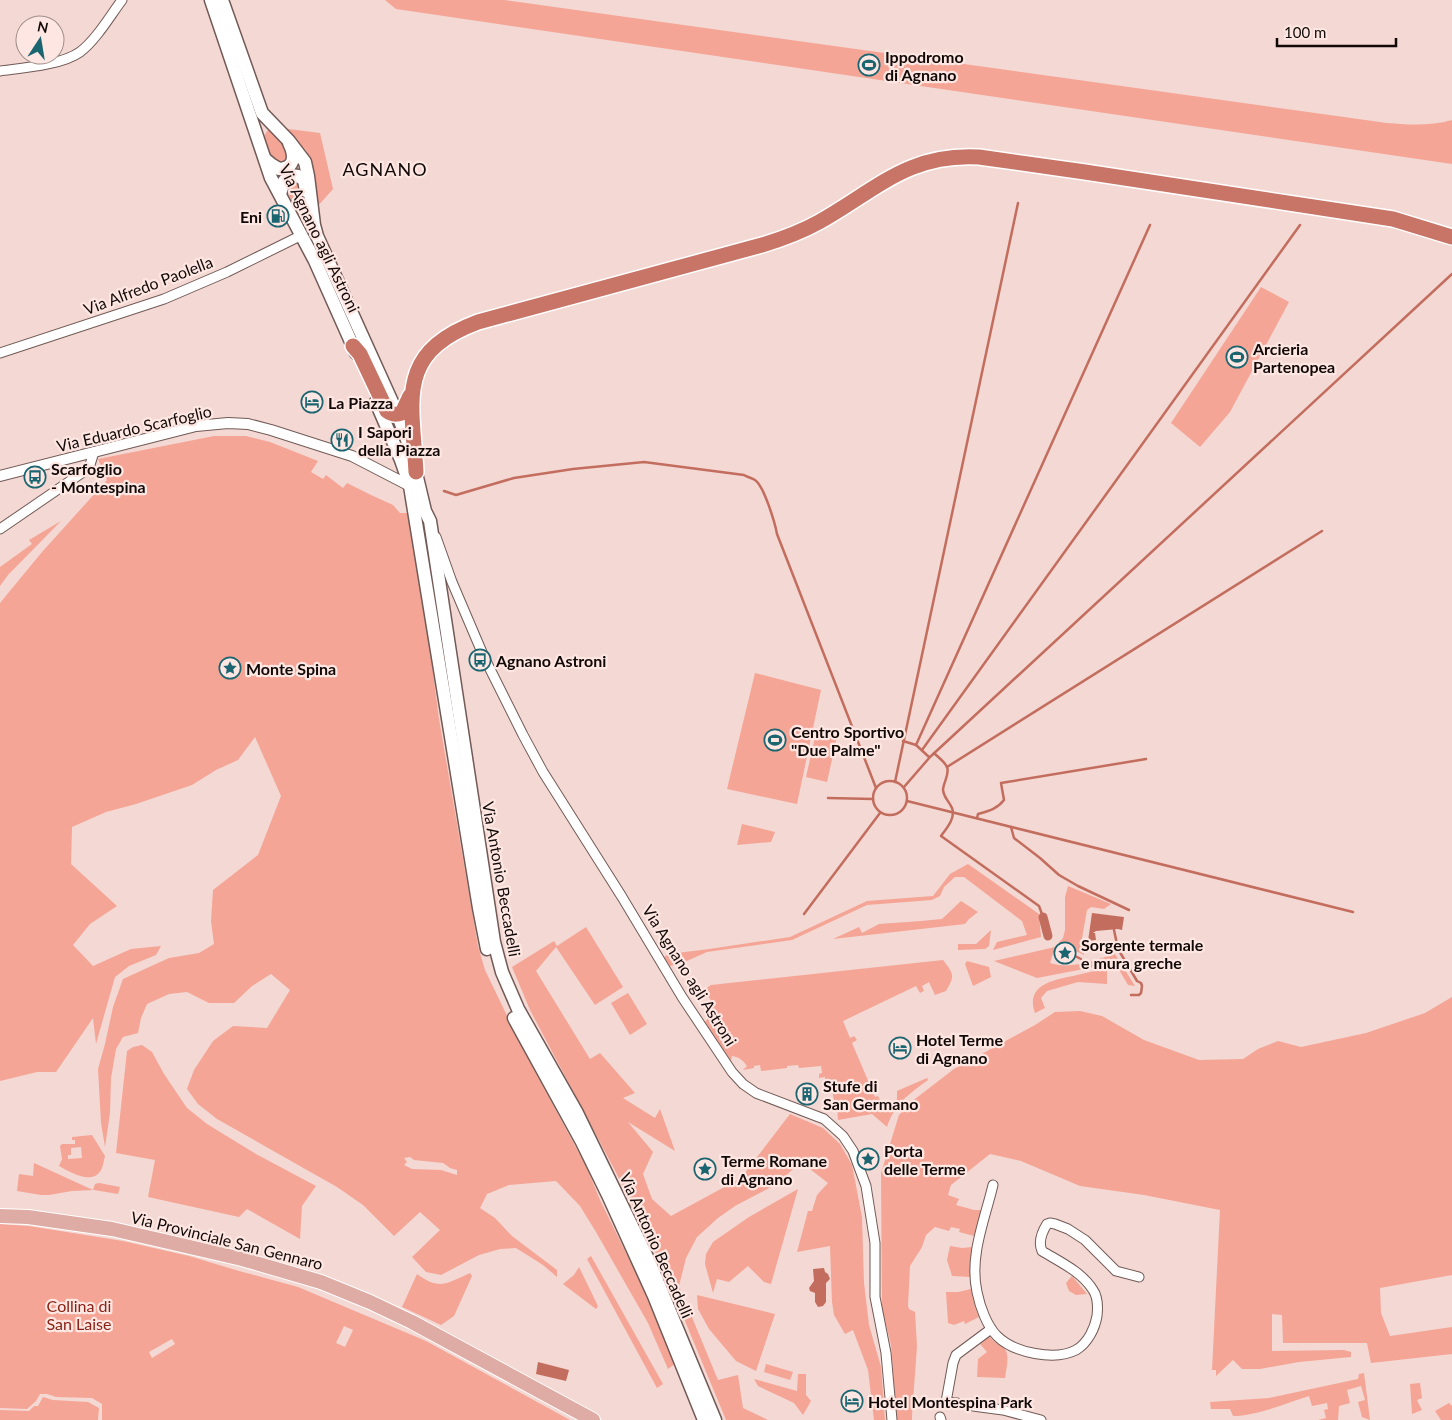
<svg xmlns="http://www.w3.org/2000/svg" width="1452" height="1420" viewBox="0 0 1452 1420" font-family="Lato,sans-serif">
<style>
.green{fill:#f4a596;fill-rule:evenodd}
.water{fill:#c36d5e}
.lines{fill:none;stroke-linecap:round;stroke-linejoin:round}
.stream{stroke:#c36d5e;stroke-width:2.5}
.canal{stroke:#c36d5e;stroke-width:9}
.minor-tunnel{stroke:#d2b9b4;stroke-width:9;stroke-dasharray:9 4.5;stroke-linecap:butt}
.minor-casing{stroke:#725a56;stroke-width:11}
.tertiary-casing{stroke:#725a56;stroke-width:12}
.secondary-casing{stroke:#725a56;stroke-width:15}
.primary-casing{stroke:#fff;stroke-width:16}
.motorway-casing{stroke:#fff;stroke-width:18}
.minor{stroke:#fff;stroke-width:9}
.tertiary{stroke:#fff;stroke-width:10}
.secondary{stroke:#fff;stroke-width:12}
.primary{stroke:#deaca4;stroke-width:14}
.motorway{stroke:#c87567;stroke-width:15}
.labels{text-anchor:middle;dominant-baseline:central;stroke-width:4.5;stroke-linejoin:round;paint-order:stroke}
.poi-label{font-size:16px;font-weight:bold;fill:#110907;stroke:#fee7e2;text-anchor:start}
.street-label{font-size:16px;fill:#110907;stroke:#fee7e2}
.park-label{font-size:16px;fill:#8a2215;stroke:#fee7e2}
.neighbourhood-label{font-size:18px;letter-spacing:1px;fill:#110907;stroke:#fee7e2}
</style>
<rect width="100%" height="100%" fill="#f4d8d3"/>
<g class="green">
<path d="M385,0H504L1387,123C1408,125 1431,126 1452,120V164L396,9Z"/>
<polygon points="269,128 288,152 289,159 280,165 271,157 264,136"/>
<polygon points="281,128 320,133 333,189 317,207 312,174 306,150"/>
<polygon points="294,179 303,186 305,213 297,212 287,191 287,186"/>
<polygon points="1261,287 1289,302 1230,412 1200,447 1171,423"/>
<path d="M214,436H246L270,442L318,461L311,472L323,479L326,475L343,488L347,483L371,495L393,505L400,513H409L422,588L439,719L478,946L485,970L525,1053L587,1168L600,1200L628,1257L656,1312L676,1363L668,1369L648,1323L596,1232L580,1206L556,1181L509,1185L487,1194L480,1208L495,1218L512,1236L557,1270V1277L543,1265L516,1248L500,1249L479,1255L441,1275L426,1272L412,1257L440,1230L420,1212L394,1236L363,1205L337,1187L217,1119L198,1104L187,1089L194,1070L213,1041L233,1026L267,1028L290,990L271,974L252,986L234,1003H209L187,992L169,994L147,1004L141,1018L138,1033L123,1037L116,1049L111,1078L110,1113L105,1147L101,1123L98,1069L105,1044L113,1007L123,979L169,958L199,953L214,944L211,921L213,890L258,855L281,796L255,737L238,760L216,770L192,785L136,804L106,812L72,827L71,864L117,906L90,924L73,945L93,966L131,949L161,946L156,955L129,966L115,977L96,1044L93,1018L56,1072H37L0,1081V603L42,552L107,480L98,459ZM410,1157L414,1160L443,1163L450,1168L457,1170V1175L441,1170L412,1169L404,1165L407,1162L404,1158Z"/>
<polygon points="61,521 8,575 0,586 0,567 32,544 29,540"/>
<polygon points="755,673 821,690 797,804 727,789"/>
<polygon points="816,733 837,737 827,782 806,777"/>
<polygon points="742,824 775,832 771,842 737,845"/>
<polygon points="968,864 1039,914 1041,937 993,950 997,942 1027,935 1022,921 964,877 955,877 944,887 940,896 932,900 867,905 792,940 707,952 680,964 670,966 664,957 669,954 709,949 790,937 867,901 933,896 950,874"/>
<path d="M1068,886L1111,904L1104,909L1091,907L1087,910L1081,944L1084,955L1068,947L1053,953L1050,963C1071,970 1095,960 1115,954L1135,986L1128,985L1115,963L1037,978L994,961L1055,947L1063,938L1065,930V897Z"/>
<polygon points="961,901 978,912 969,919 965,924 833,939 859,927 862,933 879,924 921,921 942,919"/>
<polygon points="586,927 623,987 595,1005 556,947 536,971 590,1059 600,1053 635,1093 623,1098 655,1118 660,1109 675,1151 628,1122 653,1152 643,1174 652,1199 671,1216 741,1178 790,1114 823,1128 840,1144 852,1165 862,1217 864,1283 869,1325 881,1367 885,1420 874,1420 868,1370 853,1330 845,1334 834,1315 832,1302 830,1246 797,1252 808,1211 812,1211 817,1195 828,1183 810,1169 793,1169 777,1184 735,1206 718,1218 697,1237 686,1258 679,1286 718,1380 738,1375 743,1408 768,1420 726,1420 666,1275 629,1197 530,1010 512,967 554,941 557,946"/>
<polygon points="991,930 989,946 985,949 958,950 958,944 976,944"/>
<path d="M943,960C954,974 955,976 946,991L935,995L929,982L922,986L924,991L920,993L916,986L843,1021L850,1038L854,1036L857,1040L852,1043L875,1097L878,1096L883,1106L897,1099V1091L927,1078L928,1080C908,1095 895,1103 887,1127L872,1114L838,1120L837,1105H835L832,1090H830L829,1083H826L825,1077L819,1078V1074L822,1073L821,1066L799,1068L798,1065L787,1066V1068L761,1071L760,1065L754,1066V1068L743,1070L747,1066C743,1060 739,1057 732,1056L731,1061L705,1022C710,1016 710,1012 709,1005L713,1003L708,996L704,998L701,992L711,985Z"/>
<polygon points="967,961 989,967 991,977 973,986 965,964"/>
<path d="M1107,968V984L1078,982L1047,991L1041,998L1045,1008L1035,1013C1025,985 1053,980 1073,976C1084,973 1096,971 1107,968Z"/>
<polygon points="628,993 647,1024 630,1035 611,1003"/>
<polygon points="1452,997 1452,1275 1380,1288 1381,1313 1390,1336 1452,1327 1452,1354 1371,1363 1367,1343 1283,1343 1282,1315 1272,1314 1272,1351 1344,1350 1351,1352 1351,1357 1299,1362 1260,1369 1242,1369 1233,1360 1216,1376 1216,1370 1212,1370 1220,1210 1144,1195 1080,1186 1021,1161 990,1154 951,1185 948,1195 959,1199 956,1205 974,1210 982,1210 974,1236 959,1232 960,1229 951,1227 949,1231 935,1227 926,1235 922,1247 910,1266 908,1306 909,1309 915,1312 917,1346 912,1416 912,1420 897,1420 891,1345 882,1308 881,1173 899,1115 915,1099 954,1069 1035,1025 1055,1012 1080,1011 1102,1016 1144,1040 1199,1060 1243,1059 1258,1049 1278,1041 1301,1047 1366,1033 1425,1013"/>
<polygon points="142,1045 152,1052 164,1074 187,1108 207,1124 256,1154 316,1186 302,1206 300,1239 247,1209 239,1217 148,1197 155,1160 116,1153 127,1051 133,1047"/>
<path d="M92,1135L105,1156C104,1160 103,1165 102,1168C94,1187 70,1172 59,1166L62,1159L60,1146L62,1144H75V1140H72V1137ZM71,1148L81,1147L82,1158L68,1159V1155H71Z"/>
<polygon points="34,1163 93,1190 95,1184 99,1183 120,1187 118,1194 94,1190 72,1191 49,1195 41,1195 17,1191 19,1174 33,1176"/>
<polygon points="798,1189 771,1284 764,1282 748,1266 729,1282 717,1279 713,1293 705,1264 706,1254 713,1242 749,1217"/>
<path d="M0,1224L29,1226L123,1241L189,1256L239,1271L298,1287L426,1341L570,1420H102V1404L92,1398L56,1397L47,1394H40L36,1401L27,1409L0,1408ZM344,1326L353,1330L345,1347L336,1343ZM172,1339L175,1344L152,1358L149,1352Z"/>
<polygon points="950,1246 962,1248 972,1247 970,1277 952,1276 947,1260"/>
<polygon points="591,1256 663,1384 657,1388 587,1259"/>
<polygon points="579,1267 598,1306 596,1309 563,1284 574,1275"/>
<path d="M470,1273L472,1276L454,1316L441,1325L402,1307L417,1274C440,1291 447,1283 470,1273Z"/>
<polygon points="1072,1276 1087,1294 1076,1295 1069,1291 1066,1283"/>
<polygon points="971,1289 975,1307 979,1317 965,1324 964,1321 954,1325 948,1323 946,1292 958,1292"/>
<polygon points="697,1295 775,1314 756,1371 736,1361 709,1329 698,1309"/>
<path d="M989,1336C994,1343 999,1344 1005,1349C1010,1356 1006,1370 1005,1378L977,1377L978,1359L987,1352L980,1344Z"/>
<polygon points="766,1364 793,1372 790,1380 764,1372"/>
<path d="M1364,1373L1370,1420L1362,1417L1358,1402L1365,1400L1361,1386L1347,1390L1350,1403L1339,1406L1338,1420H1318L1326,1418L1324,1410L1328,1409L1327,1403L1312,1406L1309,1396C1287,1403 1256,1416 1233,1416L1230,1409H1211L1210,1402L1269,1398L1358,1379L1359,1374Z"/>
<polygon points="798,1374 806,1374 806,1395 811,1401 803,1415 794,1403 758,1386 754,1379 797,1391"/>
<polygon points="1420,1383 1422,1398 1417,1400 1422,1410 1412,1414 1410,1384"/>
<polygon points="43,1397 53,1400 88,1402 99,1408 98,1420 0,1420 0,1410 29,1411 34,1406 38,1406"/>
<polygon points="1449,1403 1452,1406 1452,1420 1441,1420 1435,1411"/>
</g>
<g class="water">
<polygon points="1092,913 1124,917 1122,930 1118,929 1096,931 1093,933 1095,933 1096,940 1088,941"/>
<polygon points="824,1268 825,1272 828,1274 830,1279 826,1283 826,1302 823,1306 818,1307 815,1302 815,1293 810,1291 809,1288 814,1281 813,1269"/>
<polygon points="538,1362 569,1370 566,1381 536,1374"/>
</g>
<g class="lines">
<g class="stream">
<path d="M444,491L456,495L514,478L573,469L644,462L744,475C747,477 752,478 755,480C764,486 775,523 777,534L876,788"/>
<polyline points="903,741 916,745 929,757"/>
<polyline points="916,745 1150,225"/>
<polyline points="922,750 1300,225"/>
<path d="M934,753C938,757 945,762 947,767C950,774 943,783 943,790C944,798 949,801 952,808C956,818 946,829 941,836L1039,906L1043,917"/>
<polyline points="947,767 1322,531"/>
<circle cx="890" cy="798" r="17"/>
<polyline points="895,782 1018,203"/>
<polyline points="904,787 930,757 1452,274"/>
<polyline points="828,798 873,799"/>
<polyline points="907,801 1353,912"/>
<path d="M977,818L978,814C989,811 997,809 1004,800L1001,783L1146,759"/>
<polyline points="1011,827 1014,838 1040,858 1059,875 1078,886 1129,910"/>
<polyline points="804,914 880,813"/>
<polyline points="1114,930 1118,949 1137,981 1141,983 1142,986 1141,993 1139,995 1131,995"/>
<polyline points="1065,951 1081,959"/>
</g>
<polyline class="canal" points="1043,917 1048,936"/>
<polyline class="minor-tunnel" points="957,1403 973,1406"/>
<g class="minor-casing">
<g id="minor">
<path d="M0,71C22,68 62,65 80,52C96,40 110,16 122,0"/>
<polyline points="0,353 164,299 227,272 302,235"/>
<polyline points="0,529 89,468 94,452"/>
<polyline points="436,537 452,582 484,657 523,735 543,772 622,897 682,997 732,1072 743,1084 756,1093 824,1119 833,1127 843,1136 853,1151 866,1186 875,1243 875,1297 886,1353 892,1420"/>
<path d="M993,1185C985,1219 969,1256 977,1292C980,1307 987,1326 997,1336C1014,1353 1055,1361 1076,1350C1088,1343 1095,1328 1097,1316C1098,1307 1098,1297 1093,1290C1082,1272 1060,1262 1042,1251C1038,1242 1042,1232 1047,1224L1050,1223L1055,1224L1068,1229L1085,1240L1116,1271L1139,1277"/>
<polyline points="957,1403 946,1402 953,1363 956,1355 991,1329"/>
<polyline points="973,1406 1003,1410 1041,1420"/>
<polyline points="940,1417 941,1420"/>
</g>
</g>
<g class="tertiary-casing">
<polyline id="tertiary" points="0,476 196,426 228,423 248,424 271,430 352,456 410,486"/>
</g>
<g class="secondary-casing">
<g id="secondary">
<polyline points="211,0 271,178 315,261 356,353"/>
<polyline points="222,0 262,113 289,141 305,162 308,176 314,225 317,236 397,413 410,448 425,511 430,521 494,942 502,972 518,1009 577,1113 649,1261 715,1420"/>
<path d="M265,159L271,164L279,169C296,168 295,155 289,143"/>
<polyline points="280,194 284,181 291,175 298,176 304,180 306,191"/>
<polyline points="376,402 401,460 410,486 479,908 487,949"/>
<polyline points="514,1018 582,1142 608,1195 654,1296 704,1420"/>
</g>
</g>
<g class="primary-casing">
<polyline id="primary" points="0,1216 28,1217 112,1229 242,1259 321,1282 370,1302 412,1322 593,1420"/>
</g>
<g class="motorway-casing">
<g id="motorway">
<path d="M353,346L360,354L387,411C392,415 396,415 402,413L410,396"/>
<path d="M416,472C412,400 395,353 478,322L762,245C782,239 801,232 819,222C876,190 908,153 979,157L1085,172L1393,219L1452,237"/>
</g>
</g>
<use href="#minor" class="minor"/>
<use href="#tertiary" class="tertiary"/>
<use href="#secondary" class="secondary"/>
<use href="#primary" class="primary"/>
<use href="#motorway" class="motorway"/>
</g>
<defs>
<g id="stadium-ring" transform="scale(1.125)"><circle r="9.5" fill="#fee7e2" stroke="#1b6571" stroke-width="1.5"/><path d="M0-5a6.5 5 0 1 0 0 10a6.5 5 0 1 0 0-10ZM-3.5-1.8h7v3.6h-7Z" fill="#1b6571"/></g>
<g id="fuel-ring" transform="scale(1.125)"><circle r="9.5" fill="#fee7e2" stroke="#1b6571" stroke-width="1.5"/><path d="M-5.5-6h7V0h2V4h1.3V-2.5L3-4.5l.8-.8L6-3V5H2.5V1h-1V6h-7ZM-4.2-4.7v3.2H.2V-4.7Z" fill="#1b6571"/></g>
<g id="hotel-ring" transform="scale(1.125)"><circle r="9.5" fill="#fee7e2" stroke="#1b6571" stroke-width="1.5"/><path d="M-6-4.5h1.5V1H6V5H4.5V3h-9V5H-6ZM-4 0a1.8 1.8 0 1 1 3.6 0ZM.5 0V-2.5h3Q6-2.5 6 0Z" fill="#1b6571"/></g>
<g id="restaurant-ring" transform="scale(1.125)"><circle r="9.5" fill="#fee7e2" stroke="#1b6571" stroke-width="1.5"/><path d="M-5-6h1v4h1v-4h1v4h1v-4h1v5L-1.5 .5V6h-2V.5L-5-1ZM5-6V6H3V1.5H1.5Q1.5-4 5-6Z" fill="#1b6571"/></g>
<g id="bus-ring" transform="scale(1.125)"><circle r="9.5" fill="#fee7e2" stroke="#1b6571" stroke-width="1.5"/><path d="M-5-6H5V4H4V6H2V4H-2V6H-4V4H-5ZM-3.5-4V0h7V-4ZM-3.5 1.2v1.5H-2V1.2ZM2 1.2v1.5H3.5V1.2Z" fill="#1b6571"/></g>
<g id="sight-ring" transform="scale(1.125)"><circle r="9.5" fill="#fee7e2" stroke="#1b6571" stroke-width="1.5"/><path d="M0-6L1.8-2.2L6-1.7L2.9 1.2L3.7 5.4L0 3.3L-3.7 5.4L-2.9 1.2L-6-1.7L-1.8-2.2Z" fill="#1b6571"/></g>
<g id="building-ring" transform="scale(1.125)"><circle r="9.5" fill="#fee7e2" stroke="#1b6571" stroke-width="1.5"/><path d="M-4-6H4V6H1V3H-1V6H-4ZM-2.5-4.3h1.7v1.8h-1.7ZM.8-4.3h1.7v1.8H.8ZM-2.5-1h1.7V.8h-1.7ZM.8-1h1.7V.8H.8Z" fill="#1b6571"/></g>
</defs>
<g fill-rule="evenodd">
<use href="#stadium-ring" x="869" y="65"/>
<use href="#fuel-ring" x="278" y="216"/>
<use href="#stadium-ring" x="1237" y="357"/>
<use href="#hotel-ring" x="312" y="402"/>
<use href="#restaurant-ring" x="342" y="440"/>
<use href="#bus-ring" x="35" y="477"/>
<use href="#bus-ring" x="480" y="660"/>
<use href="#sight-ring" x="230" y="668"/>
<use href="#stadium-ring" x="775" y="740"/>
<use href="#sight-ring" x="1065" y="953"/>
<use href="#hotel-ring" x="900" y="1048"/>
<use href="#building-ring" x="807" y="1094"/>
<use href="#sight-ring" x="868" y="1159"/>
<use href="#sight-ring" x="705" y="1169"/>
<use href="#hotel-ring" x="852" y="1401"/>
</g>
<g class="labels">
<g class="poi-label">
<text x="885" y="56">Ippodromo<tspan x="885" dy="18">di Agnano</tspan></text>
<text x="262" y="216" text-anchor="end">Eni</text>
<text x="1253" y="348">Arcieria<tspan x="1253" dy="18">Partenopea</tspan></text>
<text x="328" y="402">La Piazza</text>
<text x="358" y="431">I Sapori<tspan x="358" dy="18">della Piazza</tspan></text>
<text x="51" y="468">Scarfoglio<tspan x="51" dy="18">- Montespina</tspan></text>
<text x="496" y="660">Agnano Astroni</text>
<text x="246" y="668">Monte Spina</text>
<text x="791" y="731">Centro Sportivo<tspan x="791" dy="18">"Due Palme"</tspan></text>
<text x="1081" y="944">Sorgente termale<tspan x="1081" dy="18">e mura greche</tspan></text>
<text x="916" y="1039">Hotel Terme<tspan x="916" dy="18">di Agnano</tspan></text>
<text x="823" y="1085">Stufe di<tspan x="823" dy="18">San Germano</tspan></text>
<text x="884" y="1150">Porta<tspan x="884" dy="18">delle Terme</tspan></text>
<text x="721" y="1160">Terme Romane<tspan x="721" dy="18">di Agnano</tspan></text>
<text x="868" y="1401">Hotel Montespina Park</text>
</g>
<g class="street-label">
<text transform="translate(320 238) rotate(64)">Via Agnano agli Astroni</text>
<text transform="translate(148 285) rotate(-21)">Via Alfredo Paolella</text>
<text transform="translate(134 428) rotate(-13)">Via Eduardo Scarfoglio</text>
<text transform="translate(502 879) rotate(80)">Via Antonio Beccadelli</text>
<text transform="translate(690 975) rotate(58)">Via Agnano agli Astroni</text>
<text transform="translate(227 1240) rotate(14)">Via Provinciale San Gennaro</text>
<text transform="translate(657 1245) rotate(66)">Via Antonio Beccadelli</text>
</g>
<g class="park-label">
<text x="79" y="1305">Collina di<tspan x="79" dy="18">San Laise</tspan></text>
</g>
<g class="neighbourhood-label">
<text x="385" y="169">AGNANO</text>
</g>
</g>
<g transform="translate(40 40) rotate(12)"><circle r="24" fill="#fee7e2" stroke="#9f8e8a"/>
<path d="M0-4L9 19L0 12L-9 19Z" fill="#1b6571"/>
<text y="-8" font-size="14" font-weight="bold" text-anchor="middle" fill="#110907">N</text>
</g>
<path d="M1277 38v8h119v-8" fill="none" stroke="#110907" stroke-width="2.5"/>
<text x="1284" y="38" font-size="15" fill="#110907" stroke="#fee7e2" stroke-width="4" paint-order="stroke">100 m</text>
</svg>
